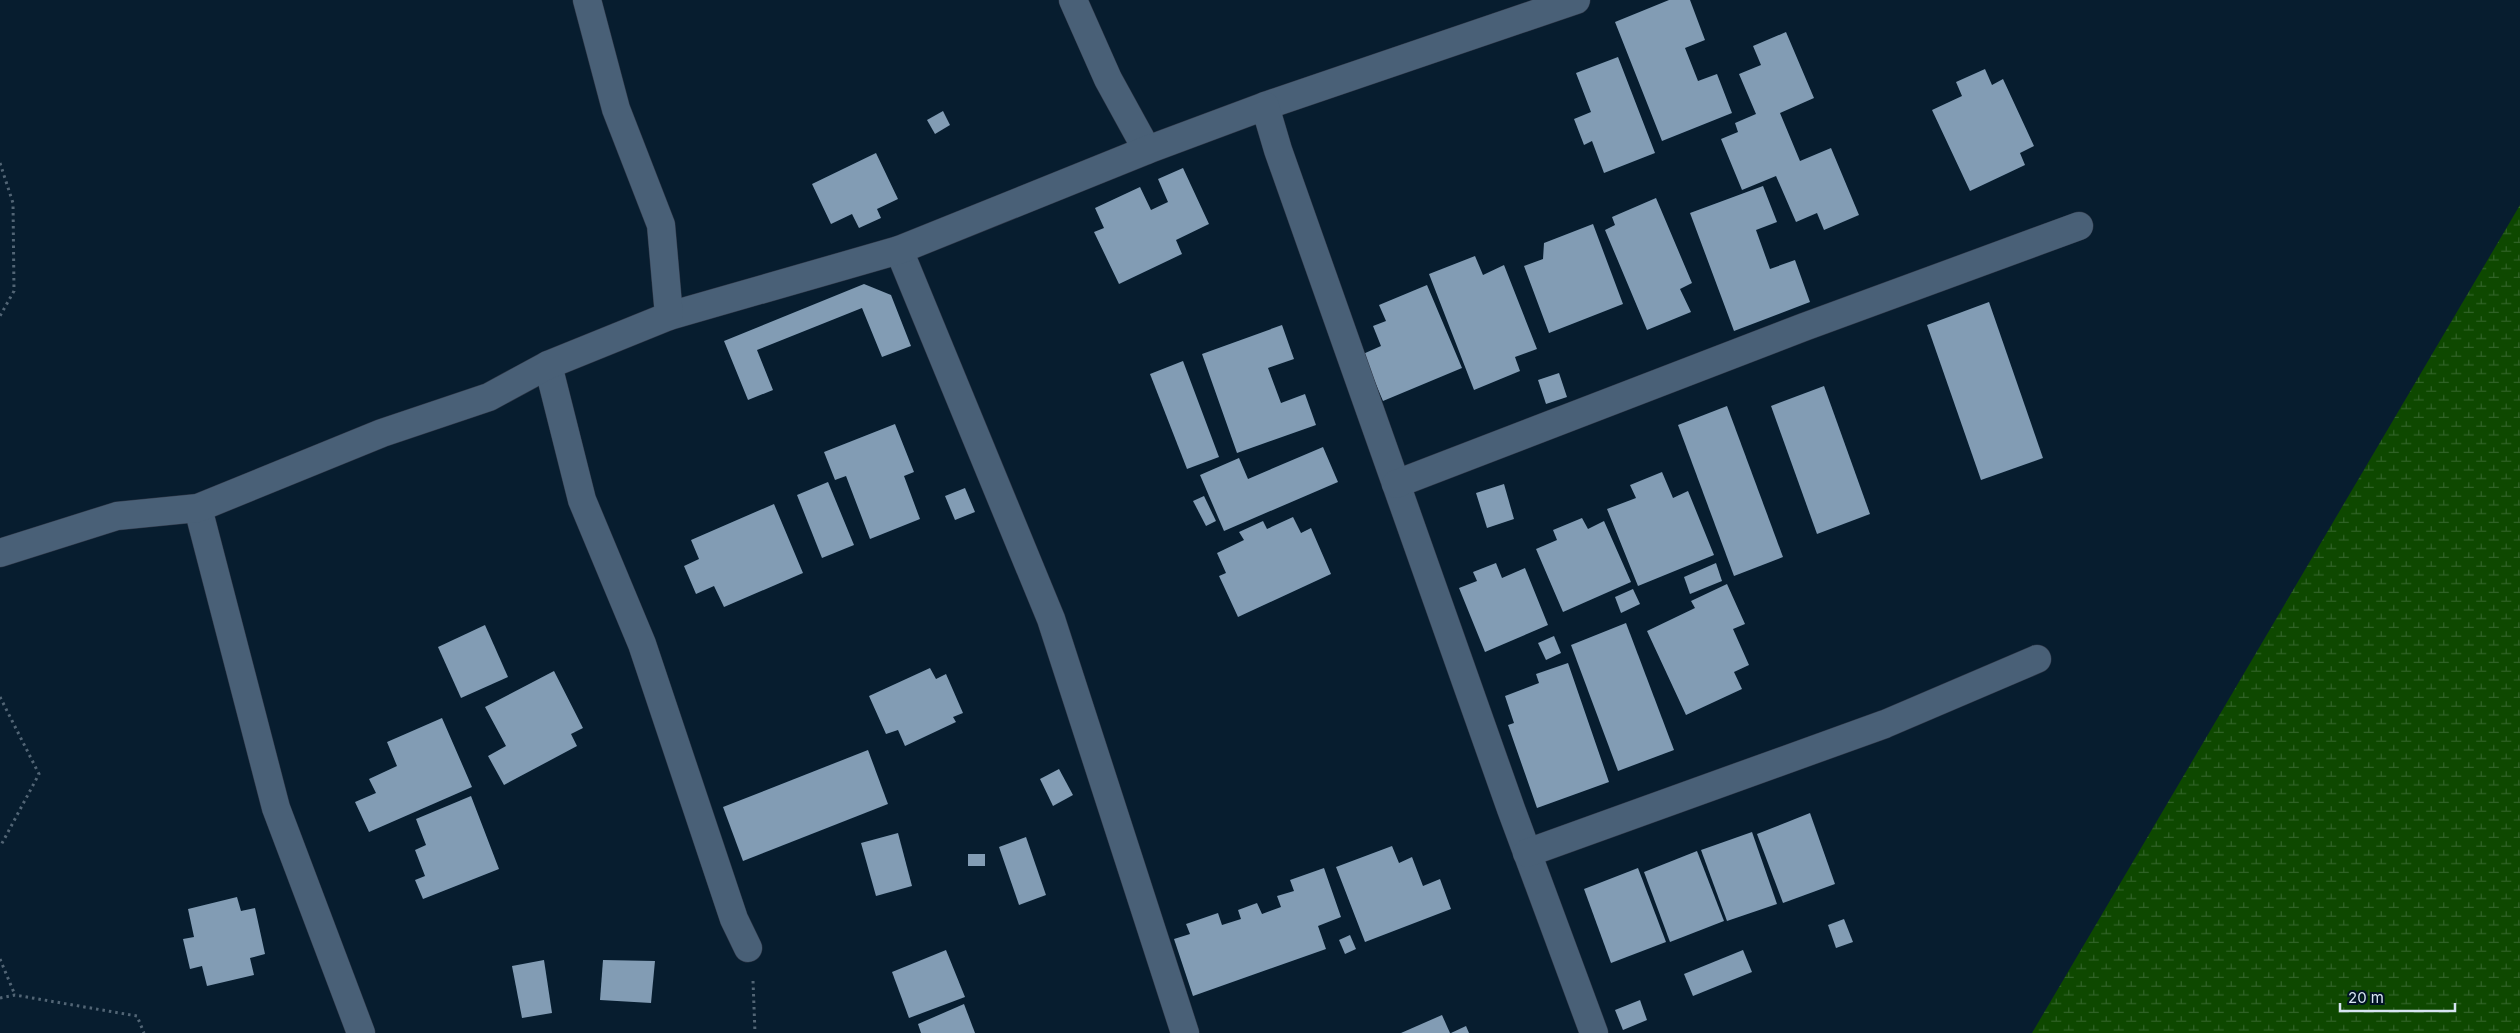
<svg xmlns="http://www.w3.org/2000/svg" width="2520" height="1033" viewBox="0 0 2520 1033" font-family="Inter,sans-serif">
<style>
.wetland{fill:url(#wetland-marsh)}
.building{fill:#829cb4}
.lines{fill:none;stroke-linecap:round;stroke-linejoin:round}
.street-casing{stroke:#2f3747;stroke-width:29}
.path{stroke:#526575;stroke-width:3;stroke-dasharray:2.5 4;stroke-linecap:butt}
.street{stroke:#496077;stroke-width:28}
</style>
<defs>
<pattern id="wetland-marsh" width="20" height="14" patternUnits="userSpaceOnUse" patternTransform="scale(1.25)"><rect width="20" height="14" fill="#0e4800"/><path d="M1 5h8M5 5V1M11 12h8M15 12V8" fill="none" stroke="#306226"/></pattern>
</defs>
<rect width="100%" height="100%" fill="#071d2f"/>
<polygon class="wetland" points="2520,205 2520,1033 2032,1033"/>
<g class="building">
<polygon points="1669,0 1690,0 1705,40 1685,48 1698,81 1717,74 1732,113 1662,141 1615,22"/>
<polygon points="1786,32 1814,98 1780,113 1800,161 1831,148 1859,215 1824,230 1817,213 1796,222 1776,176 1742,190 1721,139 1738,132 1735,123 1756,114 1739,74 1761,65 1753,46"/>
<polygon points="1618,57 1655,153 1604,173 1592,141 1584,145 1574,119 1591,112 1576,73"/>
<polygon points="1985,69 1992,85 2003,79 2034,146 2020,153 2025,165 1970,191 1932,110 1962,96 1956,82"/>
<polygon points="943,111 950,125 935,134 927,120"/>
<polygon points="876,153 898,199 877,209 881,218 859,228 852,214 831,224 812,184"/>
<polygon points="1183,168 1209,224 1176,240 1182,254 1119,284 1094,232 1104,228 1095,208 1140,187 1151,210 1168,202 1158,179"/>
<polygon points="1763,186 1777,222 1756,230 1770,269 1795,260 1810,302 1734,331 1690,213"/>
<polygon points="1656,198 1692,283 1680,289 1691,312 1647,330 1605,230 1615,225 1612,217"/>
<polygon points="1593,224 1623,304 1549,333 1524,266 1543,259 1544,243"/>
<polygon points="1475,256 1483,275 1504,265 1537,349 1515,357 1520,371 1474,390 1429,274"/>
<polygon points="864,284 891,295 911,346 882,357 862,308 757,350 773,390 748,400 724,341"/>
<polygon points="1427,285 1462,368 1383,401 1363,354 1381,346 1373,326 1386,321 1379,305"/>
<polygon points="1989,302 2043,458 1981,480 1927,325"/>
<polygon points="1282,325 1294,359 1268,368 1281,403 1305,394 1316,425 1237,453 1202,354"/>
<polygon points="1183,361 1219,457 1187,469 1150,374"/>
<polygon points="1559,373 1567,397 1546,404 1538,380"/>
<polygon points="1824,386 1870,514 1817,534 1771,406"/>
<polygon points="1727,406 1783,557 1734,576 1678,425"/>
<polygon points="895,424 914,472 904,476 920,519 870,539 846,476 835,480 824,452"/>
<polygon points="1323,447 1338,482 1224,531 1200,475 1239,458 1248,479"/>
<polygon points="1662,472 1673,498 1688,491 1714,555 1638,586 1607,509 1636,498 1630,485"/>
<polygon points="828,482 854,545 822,558 797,495"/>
<polygon points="1504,484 1514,519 1487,528 1476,493"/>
<polygon points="965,488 975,512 955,520 945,496"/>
<polygon points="1204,496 1216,521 1206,526 1193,501"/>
<polygon points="774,504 803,573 724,607 714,586 696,594 684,566 699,559 691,540"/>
<polygon points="1293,517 1301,533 1311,528 1331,574 1238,617 1219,576 1226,573 1217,553 1244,540 1239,532 1263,521 1267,529"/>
<polygon points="1582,518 1588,529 1604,521 1631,582 1563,612 1536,549 1557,540 1553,530"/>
<polygon points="1496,563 1502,578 1525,568 1548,625 1485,652 1459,588 1477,581 1473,572"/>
<polygon points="1716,563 1722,581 1690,594 1684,577"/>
<polygon points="1727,584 1745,624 1733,629 1749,665 1734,672 1742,689 1686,715 1647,631 1695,608 1691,601"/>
<polygon points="1633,589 1640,604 1621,613 1615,597"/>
<polygon points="1626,623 1674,750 1618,771 1571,645"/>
<polygon points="485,625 508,677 461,698 438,647"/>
<polygon points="1554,636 1561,653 1546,660 1538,643"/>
<polygon points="1568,663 1609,782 1537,808 1508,725 1514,723 1505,696 1539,683 1536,674"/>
<polygon points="930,668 936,679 946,674 963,713 953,717 956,722 905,746 898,730 886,734 869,696"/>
<polygon points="554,671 583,728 571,734 577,746 504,785 488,756 506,746 485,707"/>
<polygon points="442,718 472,787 369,832 355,802 376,793 369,779 397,766 387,742"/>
<polygon points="868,750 888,804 743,861 723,807"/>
<polygon points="1059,769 1073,795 1053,806 1040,779"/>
<polygon points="471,796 499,869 423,899 415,880 425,876 415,850 426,845 416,819"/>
<polygon points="1810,813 1835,884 1783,903 1757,834"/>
<polygon points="1752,832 1777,904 1727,921 1701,850"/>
<polygon points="898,833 912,886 876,896 861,843"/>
<polygon points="1026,837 1046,895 1019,905 999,847"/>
<polygon points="1392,846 1399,863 1412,857 1423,886 1440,879 1451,909 1365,942 1336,867"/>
<polygon points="1697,851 1724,921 1670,942 1644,872"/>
<rect x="968" y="854" width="17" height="12"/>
<polygon points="1324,868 1341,917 1318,926 1326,949 1193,996 1174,939 1190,934 1186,924 1218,913 1222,925 1241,919 1238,910 1257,903 1262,914 1281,907 1277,896 1294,891 1290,880"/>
<polygon points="1638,868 1666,942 1611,963 1584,889"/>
<polygon points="237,897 241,911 255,908 265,954 250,958 254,975 207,986 202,966 190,969 183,939 194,937 188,909"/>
<polygon points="1844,919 1853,942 1836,948 1828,925"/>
<polygon points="1350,935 1356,949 1345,954 1339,940"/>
<polygon points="946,950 965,997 909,1018 892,972"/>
<polygon points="1743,950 1752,972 1693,996 1684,974"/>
<polygon points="544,960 552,1013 522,1018 512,966"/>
<polygon points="603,960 655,961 651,1003 600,1000"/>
<polygon points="1640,1000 1647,1020 1623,1030 1615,1010"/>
<polygon points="964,1004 975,1033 921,1033 918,1024"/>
<polygon points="1442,1015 1450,1033 1401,1033"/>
<polygon points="1466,1026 1469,1033 1451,1033"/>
</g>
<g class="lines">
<g class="street-casing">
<g id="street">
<polyline points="1073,0 1108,79 1147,150"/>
<polyline points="1265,106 1576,0"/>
<polyline points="899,250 1051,619 1185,1033"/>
<polyline points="669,316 899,250 1147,150 1265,106 1278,150 1511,809 1594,1033"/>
<polyline points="548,365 582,500 642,644 734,919 748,948"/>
<polyline points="1396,484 1804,327 2079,226"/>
<polyline points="198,508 276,808 361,1033"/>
<polyline points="0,553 117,516 198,508 382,433 489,397 548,365 669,316 661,225 616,109 587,0"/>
<polyline points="1527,853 1885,724 2037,659"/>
</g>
</g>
<g class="path">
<polyline points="0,163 13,203 14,291 0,316"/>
<polyline points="0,697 39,774 0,847"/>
<polyline points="0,959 15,995"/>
<polyline points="753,981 755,1033"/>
<polyline points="0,998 15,995 137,1016 144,1033"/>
</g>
<use href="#street" class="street"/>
</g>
<path d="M2340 1003v8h115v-8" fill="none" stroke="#d7e4f2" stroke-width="2.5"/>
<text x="2348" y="1003" font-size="15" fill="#d7e4f2" stroke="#011325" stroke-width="4" paint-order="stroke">20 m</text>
</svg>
